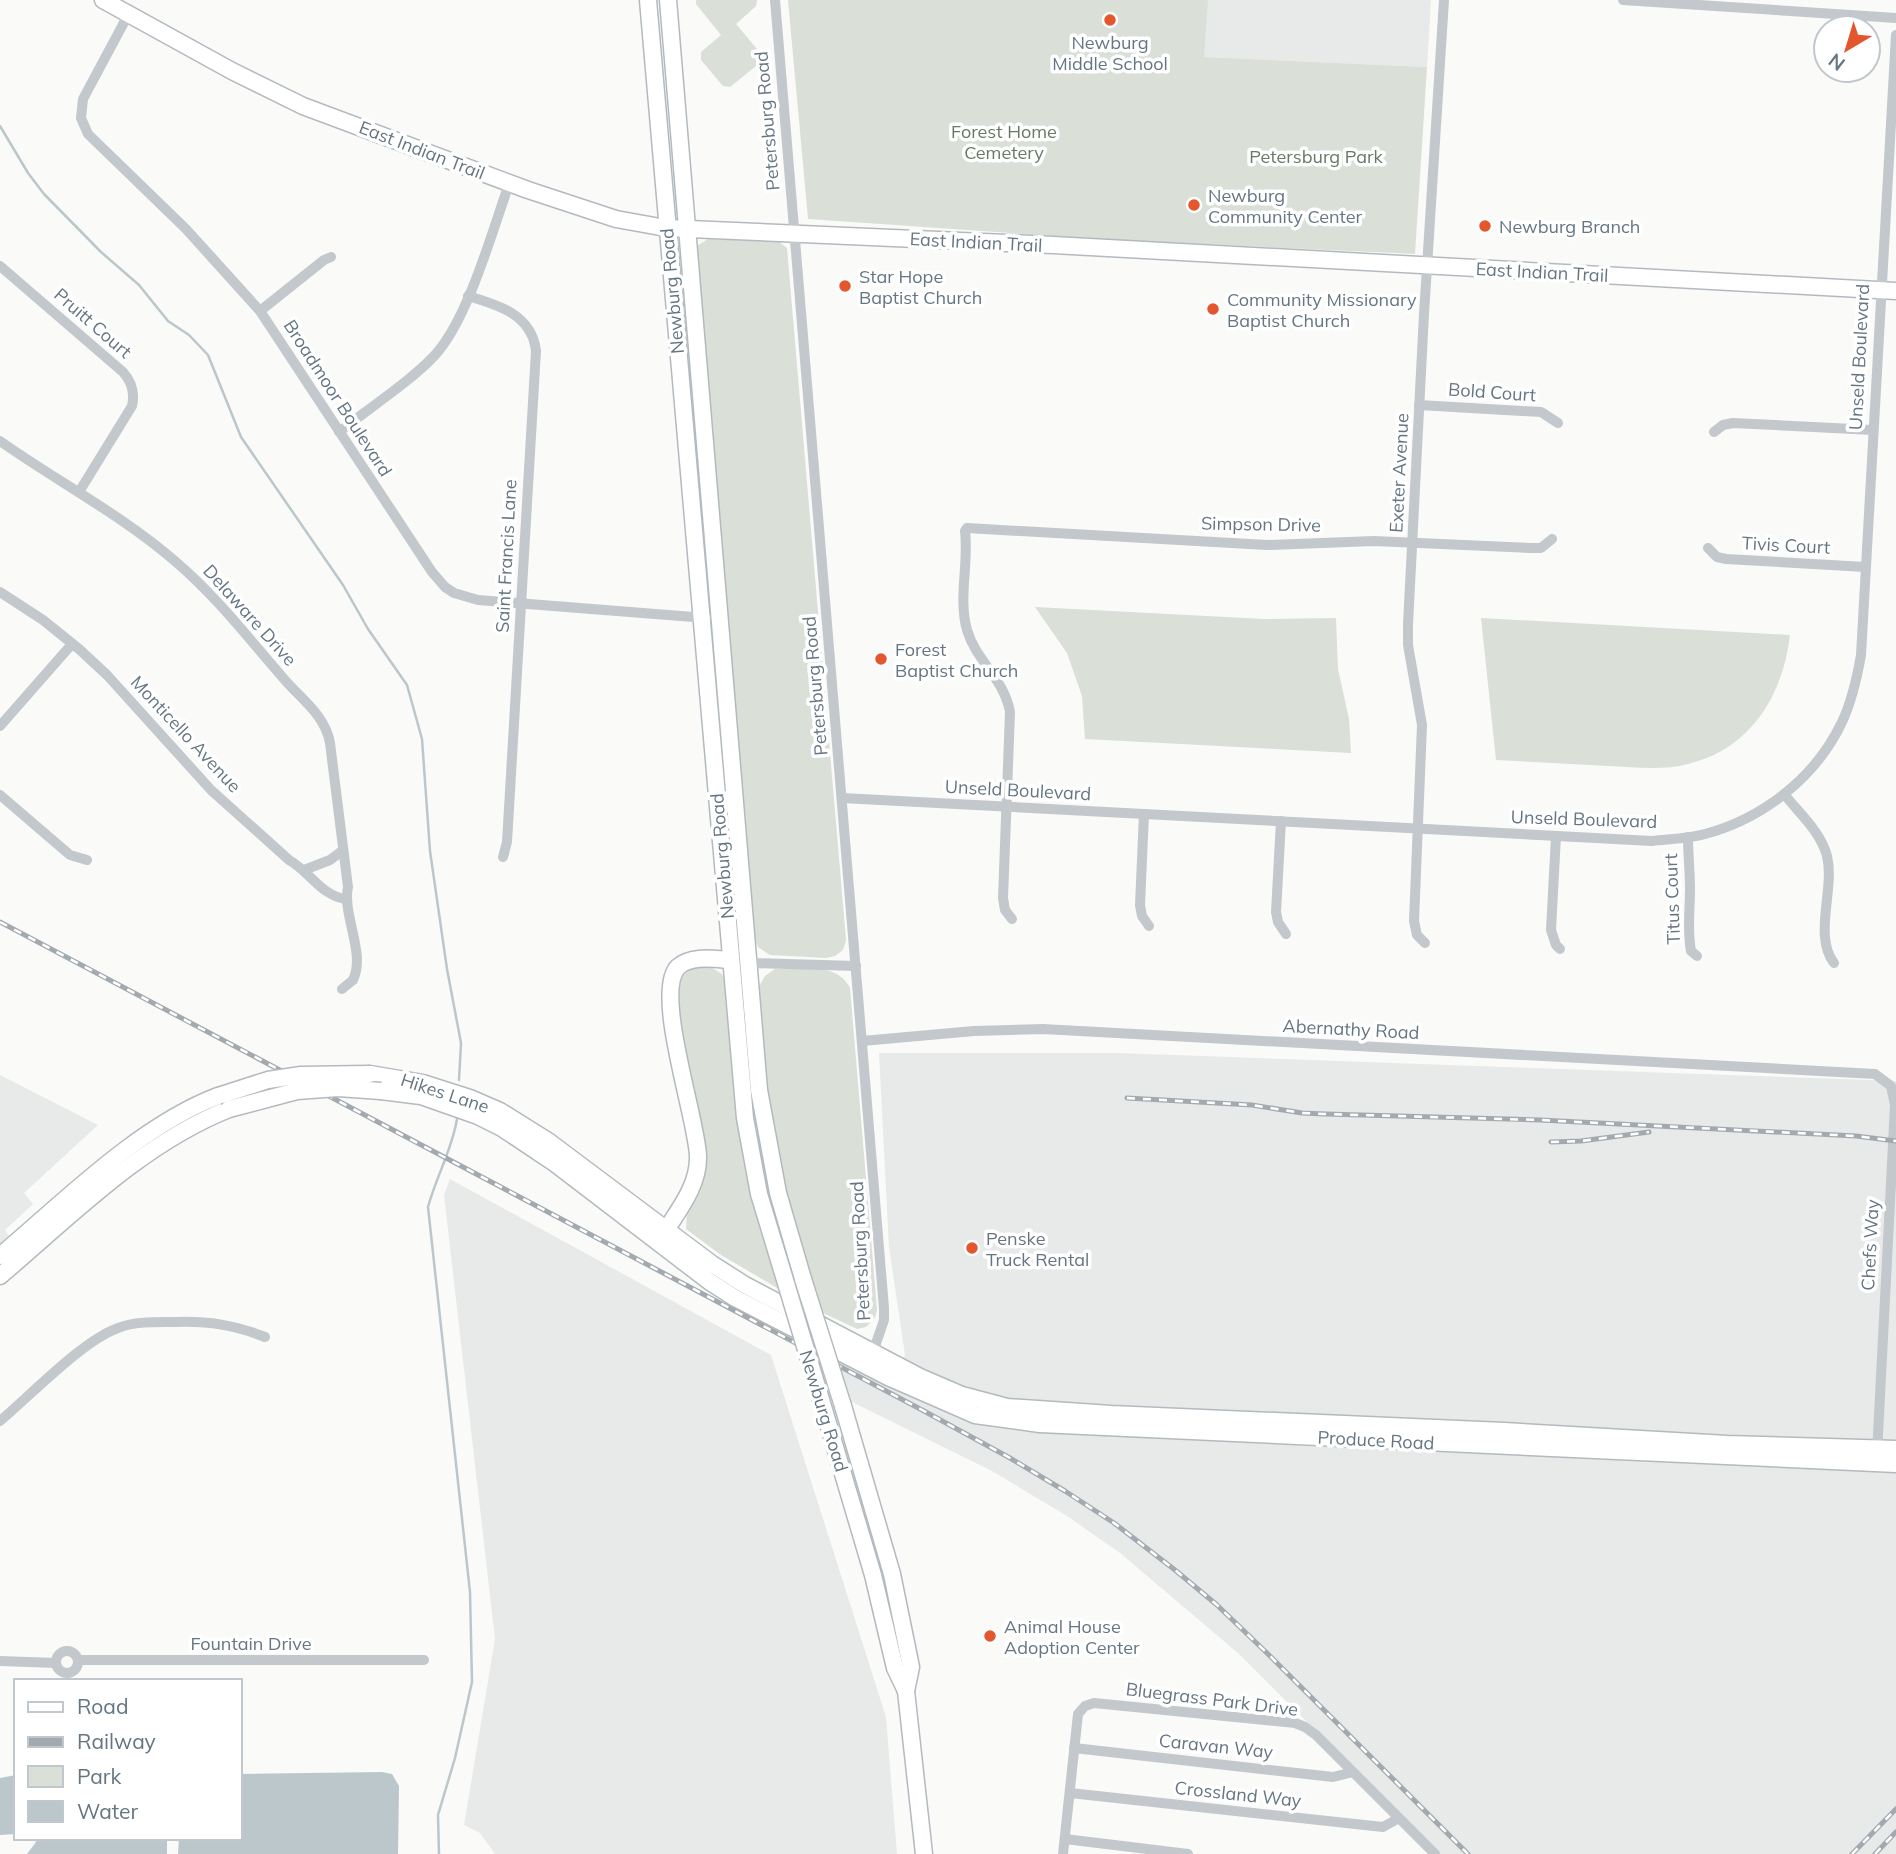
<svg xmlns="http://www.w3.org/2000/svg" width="1896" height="1854" viewBox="0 0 1896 1854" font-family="Mulish,sans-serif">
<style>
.built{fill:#e8e9e9}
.green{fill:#dadfd7}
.water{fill:#bbc7cb}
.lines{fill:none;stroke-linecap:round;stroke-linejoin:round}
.stream{stroke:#bbc7cb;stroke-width:2.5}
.secondary-casing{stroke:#b3babf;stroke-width:19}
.street{stroke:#c3c8cc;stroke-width:10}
.secondary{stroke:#fff;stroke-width:16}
.rail-casing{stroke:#a2aab0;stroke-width:5}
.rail{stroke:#fff;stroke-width:2.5;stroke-dasharray:8;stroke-linecap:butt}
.secondary-bridge-casing{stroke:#b3babf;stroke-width:19;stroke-linecap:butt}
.secondary-bridge{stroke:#fff;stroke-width:16}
.poi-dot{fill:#e4572e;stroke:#fff;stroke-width:2.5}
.labels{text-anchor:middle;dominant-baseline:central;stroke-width:7;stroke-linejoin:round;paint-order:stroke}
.poi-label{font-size:18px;fill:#657683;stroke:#fff;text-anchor:start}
.street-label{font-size:18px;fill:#657683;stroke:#fff}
.park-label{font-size:18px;fill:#687a64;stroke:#fff}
</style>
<rect width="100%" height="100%" fill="#fafaf8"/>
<g class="built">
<polygon points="788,0 1431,0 1427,67 1203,57"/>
<polygon points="879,1053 1116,1053 1896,1081 1896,1854 1439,1854 1238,1653 1120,1553 1067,1516 992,1471 848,1400 835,1356 889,1385 905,1355 889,1247"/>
<polygon points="0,1075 98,1125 24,1193 33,1204 5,1230 9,1236 0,1244"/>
<polygon points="450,1179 771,1355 886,1717 897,1854 495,1854 480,1833 464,1825 495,1639 444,1195"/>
</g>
<g class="green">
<polygon points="696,0 757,0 756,6 736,24 762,55 761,62 730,87 723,86 701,60 701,52 721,35 696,4"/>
<polygon points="788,0 1208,0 1204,57 1427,67 1415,254 1096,239 808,219"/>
<polygon points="708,239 779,242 787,248 846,940 843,950 835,956 826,958 770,955 758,947 753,934 695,247"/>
<polygon points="1035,607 1264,619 1336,618 1338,669 1349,719 1351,753 1085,739 1082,696 1067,653"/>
<path d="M1481,618L1790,635C1783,695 1751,749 1688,764C1662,771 1635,767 1608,766C1571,764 1533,762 1496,760Z"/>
<path d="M709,966L722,974L728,988L737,1087L756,1213L779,1289L721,1255L686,1229L687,1210L699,1186L676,995C680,974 688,967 709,966Z"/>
<path d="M775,969C800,969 837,961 850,988L877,1310L875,1318L866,1327L857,1329L821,1312L778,1168L767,1092L758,988L765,976Z"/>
<polygon points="746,986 795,1273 792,1278 772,1222 754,1137 738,987"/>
</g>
<g class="water">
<polygon points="382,1772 392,1774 399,1786 398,1854 178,1854 179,1838 240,1838 240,1774"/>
<polygon points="16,1775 16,1834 0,1835 0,1778"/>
<polygon points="33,1838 167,1838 167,1854 27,1854 36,1842"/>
</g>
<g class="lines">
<g class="stream">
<polyline points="0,126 28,173 44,194 101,252 139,285 168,321 189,335 208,355 241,437 343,585 368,629 407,685 422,739 430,851 447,969 461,1043 459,1080"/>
<path d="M439,1854L438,1815L455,1758L472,1682L470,1592L428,1207C436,1177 452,1150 457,1119"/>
</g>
<g class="secondary-casing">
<g id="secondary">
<polyline points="103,0 232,71 303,106 528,190 616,219 666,228 1053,245 1896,291"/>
<polyline points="648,0 745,1118 759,1194 782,1270"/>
<polyline points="668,0 759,1090 778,1193 803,1279"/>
<polyline points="370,1074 423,1083 470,1098 500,1111 548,1141 712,1264 745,1285 920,1377 962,1395 1007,1407 1111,1414 1504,1431 1727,1444 1896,1449"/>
<polyline points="381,1091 421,1096 478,1116 502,1128 553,1162 710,1282 735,1298 888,1377 975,1415 1040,1424 1896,1464"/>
<path d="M661,1238C676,1213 699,1187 698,1156C697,1119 653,992 678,967C691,955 714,959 730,960"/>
<path d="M0,1256C65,1201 139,1126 218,1096"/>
<path d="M0,1276C72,1215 141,1144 229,1109"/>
<polyline points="819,1393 873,1575 895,1668 906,1691"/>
<polyline points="843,1406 892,1574 911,1667 906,1691 924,1854"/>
</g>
</g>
<g class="street">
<polyline points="775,0 884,1308 884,1320 871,1358"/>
<polyline points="1623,0 1896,18"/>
<polyline points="128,15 83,99 81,118 88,134 186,229 260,311 432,572 445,587 454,593 478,600 706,618"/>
<path d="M0,266L123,372C132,382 135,393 132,406L79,492"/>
<path d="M468,296C499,305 532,315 536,351L507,842L503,857"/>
<polyline points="260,311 324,260 331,257"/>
<polyline points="1419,405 1541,412 1558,423"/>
<path d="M339,432C368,409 411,381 435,355C468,319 492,232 509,184"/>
<polyline points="1714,432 1723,425 1733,423 1873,430"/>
<path d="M0,441C58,482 122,515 176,562C217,597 249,639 284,679C302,700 325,715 330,743L348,887C342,915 366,953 353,980L342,989"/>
<polyline points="1708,548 1717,557 1726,559 1865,567"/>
<path d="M0,592L43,620L79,649L107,675L211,790L289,860C310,872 321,895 345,899"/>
<polyline points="0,726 72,644"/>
<path d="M1784,794C1799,813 1821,832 1827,856C1835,889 1813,936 1834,963"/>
<polyline points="0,795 70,855 87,860"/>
<path d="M842,798L1652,841C1669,839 1688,839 1705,834C1764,818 1816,777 1842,722C1852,701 1857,678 1861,655L1896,35"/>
<polyline points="1144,814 1140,905 1142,916 1149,926"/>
<polyline points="1281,821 1276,912 1278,922 1286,934"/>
<polyline points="1556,836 1551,930 1556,945 1560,949"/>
<path d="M1688,837C1688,855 1690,871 1690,889C1690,910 1687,930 1691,951L1697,956"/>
<polyline points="304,870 330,860 342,851"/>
<path d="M1012,919L1005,910L1003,898L1010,712C1004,678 976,661 967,630C958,598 969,563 965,531L967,528L1267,545L1374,541L1529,548H1541L1552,539"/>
<polyline points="1425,943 1417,935 1414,921 1422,725 1408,645 1408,624 1424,314 1444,0"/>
<polyline points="750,963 856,966"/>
<polyline points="862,1041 974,1031 1043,1029 1875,1074 1891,1086 1895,1105 1877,1454"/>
<path d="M0,1421C31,1395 82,1341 118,1328C136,1321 157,1322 176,1322C209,1321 235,1325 265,1337"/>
<circle cx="67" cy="1662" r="11"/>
<polyline points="78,1660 424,1660"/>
<polyline points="0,1661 56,1663"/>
<polyline points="1074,1748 1333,1777 1353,1772"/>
<polyline points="1070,1793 1383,1827 1399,1818"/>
<polyline points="1065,1839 1188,1854"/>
<polyline points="1063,1854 1078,1714 1085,1706 1094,1703 1295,1723 1305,1727 1316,1735 1435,1854"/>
</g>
<use href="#secondary" class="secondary"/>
<g class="rail-casing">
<g id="rail">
<polyline points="0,922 924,1411 1010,1458 1065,1491 1114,1523 1175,1570 1217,1605 1269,1655 1468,1854"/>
<polyline points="1127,1098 1252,1105 1302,1113 1325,1114 1540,1120 1856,1136 1896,1141"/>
<polyline points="1551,1142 1581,1141 1649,1132"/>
<polyline points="1852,1854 1896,1809"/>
<polyline points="1875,1854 1896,1832"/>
</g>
</g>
<use href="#rail" class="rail"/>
<g class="secondary-bridge-casing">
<g id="secondary-bridge">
<polyline points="218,1096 268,1080 301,1075 370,1074"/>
<polyline points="229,1109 297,1091 338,1088 381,1091"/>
<polyline points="782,1270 819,1393"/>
<polyline points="803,1279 843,1406"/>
</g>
</g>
<use href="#secondary-bridge" class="secondary-bridge"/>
</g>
<g class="poi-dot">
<circle cx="1110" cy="20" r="7"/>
<circle cx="1194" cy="205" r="7"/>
<circle cx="1485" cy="226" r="7"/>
<circle cx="845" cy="286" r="7"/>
<circle cx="1213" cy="309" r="7"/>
<circle cx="881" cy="659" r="7"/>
<circle cx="972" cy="1248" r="7"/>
<circle cx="990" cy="1636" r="7"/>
</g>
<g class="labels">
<g class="poi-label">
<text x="1110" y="42" text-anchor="middle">Newburg<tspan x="1110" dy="21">Middle School</tspan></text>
<text x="1208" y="195">Newburg<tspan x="1208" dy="21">Community Center</tspan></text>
<text x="1499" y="226">Newburg Branch</text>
<text x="859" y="276">Star Hope<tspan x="859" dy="21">Baptist Church</tspan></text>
<text x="1227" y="299">Community Missionary<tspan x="1227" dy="21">Baptist Church</tspan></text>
<text x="895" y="649">Forest<tspan x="895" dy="21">Baptist Church</tspan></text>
<text x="986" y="1238">Penske<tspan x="986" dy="21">Truck Rental</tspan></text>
<text x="1004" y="1626">Animal House<tspan x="1004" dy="21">Adoption Center</tspan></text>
</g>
<g class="street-label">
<text transform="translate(767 121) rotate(-95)">Petersburg Road</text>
<text transform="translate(422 150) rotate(21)">East Indian Trail</text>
<text transform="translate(976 242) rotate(3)">East Indian Trail</text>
<text transform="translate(1542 272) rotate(3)">East Indian Trail</text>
<text transform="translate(672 291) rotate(-95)">Newburg Road</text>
<text transform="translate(93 323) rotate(41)">Pruitt Court</text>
<text transform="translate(1859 357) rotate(-87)">Unseld Boulevard</text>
<text transform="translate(1492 392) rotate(4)">Bold Court</text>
<text transform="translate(338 398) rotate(57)">Broadmoor Boulevard</text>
<text transform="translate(1399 473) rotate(-87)">Exeter Avenue</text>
<text transform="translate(1261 524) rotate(1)">Simpson Drive</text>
<text transform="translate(1786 545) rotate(3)">Tivis Court</text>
<text transform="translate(506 556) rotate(-87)">Saint Francis Lane</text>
<text transform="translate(250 615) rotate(48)">Delaware Drive</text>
<text transform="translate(815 686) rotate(-95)">Petersburg Road</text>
<text transform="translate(186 734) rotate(47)">Monticello Avenue</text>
<text transform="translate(1018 790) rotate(3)">Unseld Boulevard</text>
<text transform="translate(1584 819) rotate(2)">Unseld Boulevard</text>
<text transform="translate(722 856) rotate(-95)">Newburg Road</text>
<text transform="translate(1672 899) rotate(-92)">Titus Court</text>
<text transform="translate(1351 1029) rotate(3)">Abernathy Road</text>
<text transform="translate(445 1093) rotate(18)">Hikes Lane</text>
<text transform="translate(1870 1245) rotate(-87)">Chefs Way</text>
<text transform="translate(860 1251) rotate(-93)">Petersburg Road</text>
<text transform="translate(824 1411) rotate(73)">Newburg Road</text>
<text transform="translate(1376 1440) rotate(3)">Produce Road</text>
<text x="251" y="1643">Fountain Drive</text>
<text transform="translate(1212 1699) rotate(7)">Bluegrass Park Drive</text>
<text transform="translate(1216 1746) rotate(6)">Caravan Way</text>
<text transform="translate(1238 1794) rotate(6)">Crossland Way</text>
</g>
<g class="park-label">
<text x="1004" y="131">Forest Home<tspan x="1004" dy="21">Cemetery</tspan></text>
<text x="1316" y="156">Petersburg Park</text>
</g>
</g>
<rect x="14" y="1679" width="228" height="161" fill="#ffffff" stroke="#c1c8cd" stroke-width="2"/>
<rect x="28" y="1702" width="35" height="10" fill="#ffffff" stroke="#c1c8cd" stroke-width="2"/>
<text x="77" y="1714" font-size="21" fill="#657683">Road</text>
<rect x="28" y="1737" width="35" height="10" fill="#a2aab0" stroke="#c1c8cd" stroke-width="2"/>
<text x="77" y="1749" font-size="21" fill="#657683">Railway</text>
<rect x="28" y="1766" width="35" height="21" fill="#dadfd7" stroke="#c1c8cd" stroke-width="2"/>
<text x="77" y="1784" font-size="21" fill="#657683">Park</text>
<rect x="28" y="1801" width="35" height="21" fill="#bbc7cb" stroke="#c1c8cd" stroke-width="2"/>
<text x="77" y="1819" font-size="21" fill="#657683">Water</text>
<g transform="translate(1847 49) rotate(218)"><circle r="33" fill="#ffffff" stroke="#c1c8cd" stroke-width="2"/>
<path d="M0-5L12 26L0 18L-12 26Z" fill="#e4572e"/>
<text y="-10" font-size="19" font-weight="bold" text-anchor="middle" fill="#657683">N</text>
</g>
</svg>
